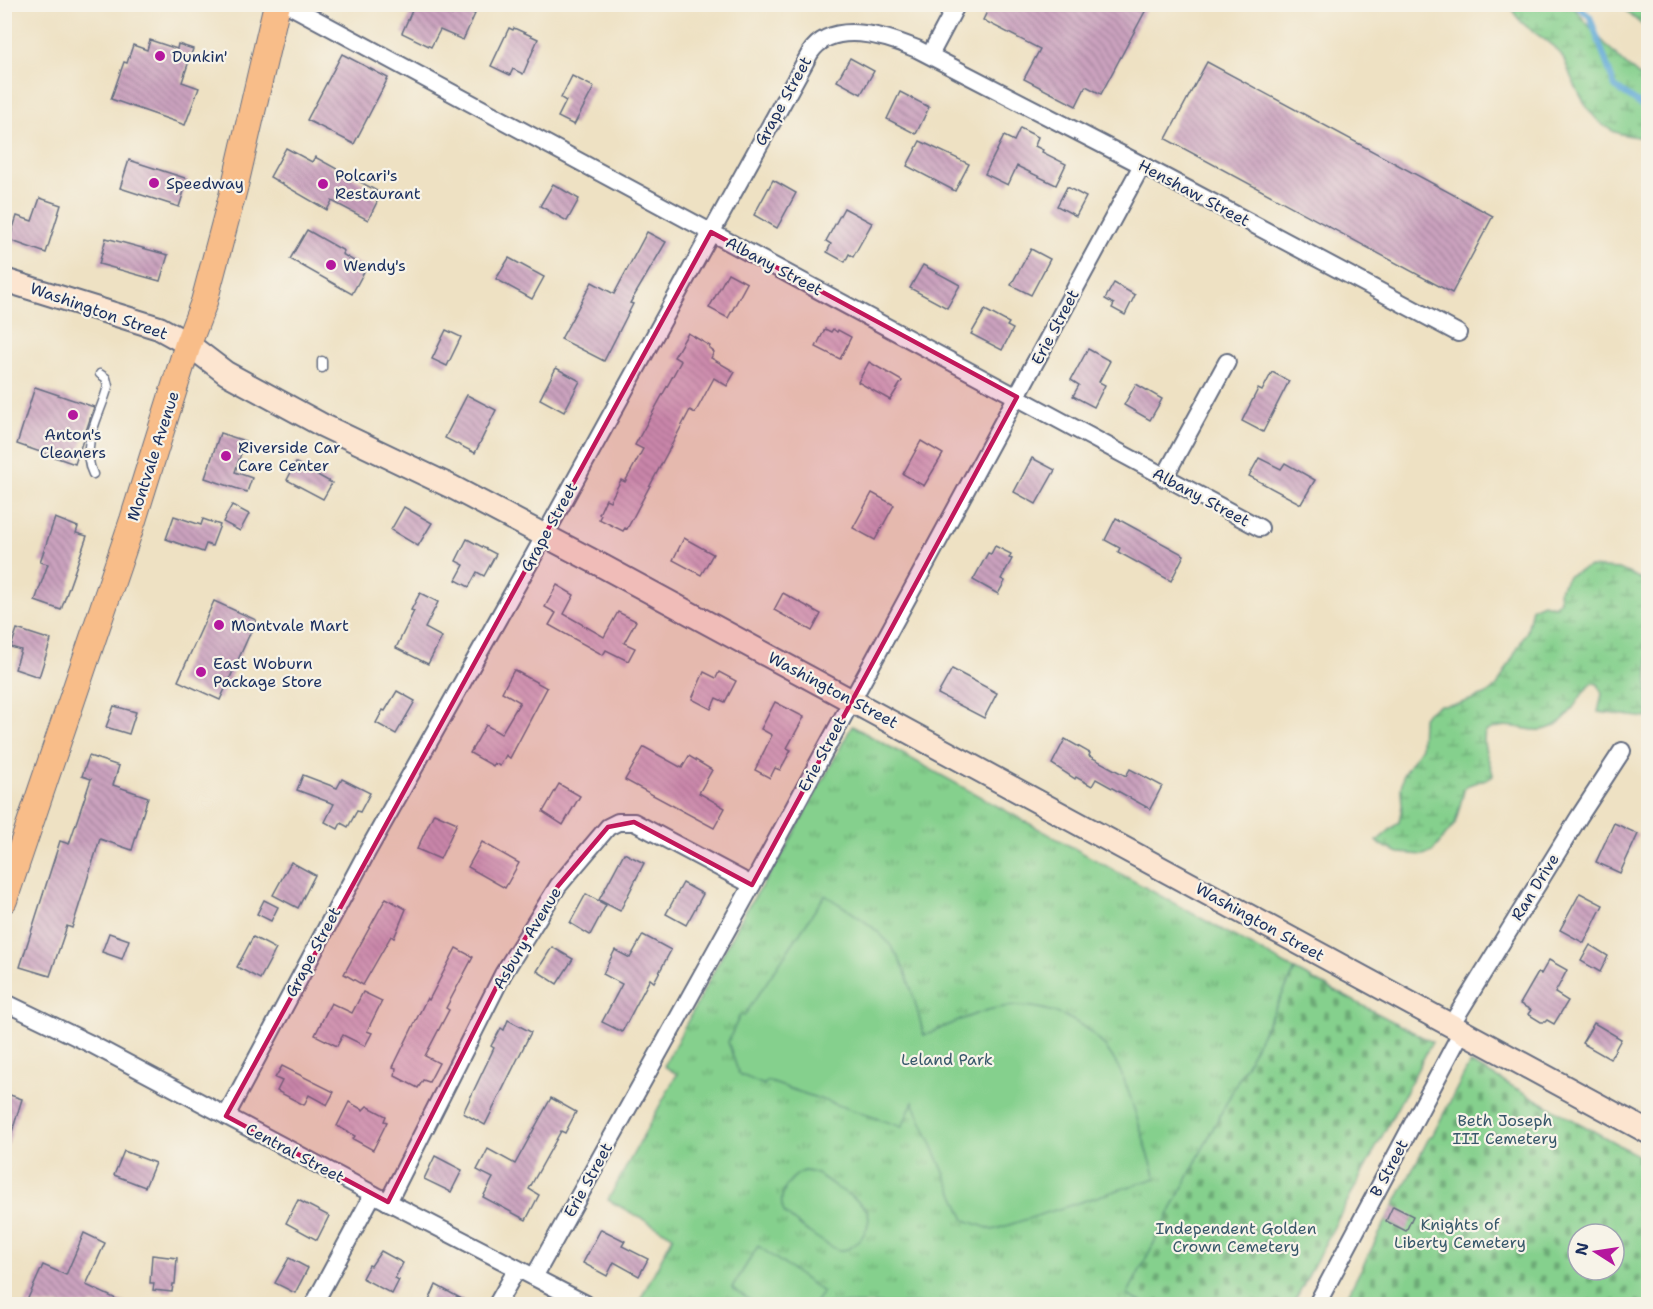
<svg xmlns="http://www.w3.org/2000/svg" width="1653" height="1309" viewBox="0 0 1653 1309" font-family="'Shantell Sans',sans-serif">
<style>
.wetland{fill:url(#wetland-marsh);stroke:#508076;stroke-width:1.5}
.cemetery{fill:url(#cemetery-stones);stroke:#508076;stroke-width:1.5;fill-rule:evenodd}
.park{fill:url(#park-tufts);stroke:#508076;stroke-width:1.5}
.pitch{fill:#85d08d;stroke:#508076;stroke-width:1.5}
.lines{fill:none;stroke-linecap:round;stroke-linejoin:round}
.stream{stroke:#5ea9d7;stroke-width:6}
.building{fill:url(#building-back-hatch)}
.service-casing{stroke:#656d81;stroke-width:11}
.minor-casing{stroke:#656d81;stroke-width:20}
.secondary-casing{stroke:#656d81;stroke-width:26}
.primary-casing{stroke:#656d81;stroke-width:28}
.service{stroke:#fff;stroke-width:8}
.minor{stroke:#fff;stroke-width:16}
.secondary{stroke:#fce5d0;stroke-width:22}
.primary{stroke:#f8bd89;stroke-width:26}
.marked{fill:#c2185b;fill-opacity:0.2;stroke:#c2185b;stroke-width:4.5;stroke-linejoin:round}
.poi-dot{fill:#b5179e;stroke:#f7f3e8;stroke-width:2}
.labels{text-anchor:middle;dominant-baseline:central;stroke-width:4.5;stroke-linejoin:round;paint-order:stroke}
.poi-label{font-size:16px;fill:#1b2f5e;stroke:#f7f3e8;text-anchor:start}
.street-label{font-size:16px;fill:#1b2f5e;stroke:#f7f3e8}
.park-label{font-size:16px;fill:#36576a;stroke:#f7f3e8}
</style>
<defs>
<pattern id="wetland-marsh" width="20" height="14" patternUnits="userSpaceOnUse" patternTransform="scale(1.5)"><rect width="20" height="14" fill="#85d08d"/><path d="M1 5h8M5 5V1M11 12h8M15 12V8" fill="none" stroke="#6ca976"/></pattern>
<pattern id="cemetery-stones" width="16" height="16" patternUnits="userSpaceOnUse" patternTransform="scale(1.5)"><rect width="16" height="16" fill="#85d08d"/><path d="M2 7V4a2 2 0 0 1 4 0v3zM10 15v-3a2 2 0 0 1 4 0v3z" fill="#6ca976"/></pattern>
<pattern id="park-tufts" width="24" height="20" patternUnits="userSpaceOnUse" patternTransform="scale(1.5)"><rect width="24" height="20" fill="#85d08d"/><path d="M3 7l-1-3M5 7V3M7 7l1-3M15 17l-1-3M17 17v-4M19 17l1-3" fill="none" stroke="#6ca976"/></pattern>
<pattern id="building-back-hatch" width="6" height="6" patternUnits="userSpaceOnUse" patternTransform="scale(1.5)"><rect width="6" height="6" fill="#cba2be"/><path d="M-1 5l2 2M0 0l6 6M5-1l2 2" fill="none" stroke="#a4849e"/></pattern>
</defs>
<rect width="100%" height="100%" fill="#f7f3e8"/>
<filter id="ink" filterUnits="userSpaceOnUse"><feTurbulence type="fractalNoise" baseFrequency=".0167" numOctaves="2"/><feDisplacementMap in="SourceGraphic" scale="12" xChannelSelector="R" yChannelSelector="G"/><feConvolveMatrix kernelMatrix="1 2 1 2 8 2 1 2 1" color-interpolation-filters="sRGB"/></filter>
<filter id="wash" filterUnits="userSpaceOnUse"><feTurbulence type="fractalNoise" baseFrequency=".008" numOctaves="4" result="noise"/><feDisplacementMap in="SourceGraphic" scale="24" xChannelSelector="R" yChannelSelector="G"/><feGaussianBlur stdDeviation="1.35" result="paint"/><feColorMatrix in="noise" values="0 0 0 0 0 0 0 0 0 0 0 0 0 0 0 0 0 1.4 0 .05"/><feComposite in="paint" operator="in"/></filter>
<g filter="url(#wash)">
<rect width="100%" height="100%" fill="#eee1c3"/>
<g class="wetland">
<path d="M1510,5H1572C1594,33 1619,61 1648,83V139C1639,137 1630,136 1621,134C1594,127 1582,100 1571,77C1567,67 1564,56 1556,49C1539,33 1519,27 1510,5Z"/>
<polygon points="1619,5 1648,5 1648,30"/>
<path d="M1588,567L1619,569L1648,582V718L1598,712L1602,694L1598,684L1592,683C1578,695 1573,715 1556,725C1530,740 1514,716 1485,732C1481,748 1490,759 1493,775C1484,782 1475,781 1465,787L1455,824L1432,852L1423,855L1399,853L1381,845L1377,841L1399,822L1402,806L1401,789L1403,775L1421,747L1422,719L1427,712L1440,705L1458,704L1485,695L1497,686L1527,631L1532,608L1543,603L1554,606L1560,600L1559,590L1568,576Z"/>
</g>
<g class="cemetery">
<polygon points="1295,970 1432,1042 1293,1304 1144,1304 1126,1295"/>
<path d="M1470,1063L1648,1161V1304H1343L1430,1136H1432ZM1578,1234H1614V1270H1578Z"/>
</g>
<polygon class="park" points="852,726 1295,970 1127,1295 1144,1304 638,1304 673,1236 608,1200 677,1074 664,1066 746,910 783,854"/>
<g class="pitch">
<path d="M825,895C843,907 863,918 879,933C907,957 914,1001 924,1035C948,1026 972,1013 997,1008C1045,999 1094,1022 1117,1065C1125,1079 1130,1096 1135,1112C1142,1134 1149,1156 1156,1178L993,1230L965,1220L913,1102L902,1127L767,1081L764,1085L739,1074L728,1042L740,1015L744,1016Z"/>
<path d="M804,1171C817,1171 826,1180 836,1187C845,1193 860,1200 866,1209C876,1223 857,1251 841,1250C830,1249 792,1221 784,1212C776,1196 789,1177 804,1171Z"/>
<polygon points="758,1246 823,1292 814,1304 756,1304 732,1288"/>
</g>
<g class="lines">
<polyline class="stream" points="1576,4 1590,17 1615,87 1648,110"/>
</g>
<g id="blocks">
<g class="building">
<polygon points="415,4 428,4 452,15 457,6 475,14 463,40 440,30 431,47 402,33"/>
<polygon points="991,4 1149,4 1101,94 1086,86 1076,106 1024,79 1040,49 983,20"/>
<polygon points="509,28 513,30 514,28 538,39 523,74 513,69 510,75 491,66"/>
<polygon points="150,40 177,49 178,44 193,49 182,82 199,88 185,125 111,99 124,62 127,63 133,45 147,50"/>
<polygon points="342,54 388,78 354,144 307,120"/>
<polygon points="850,58 874,71 861,94 837,81"/>
<polygon points="1207,62 1493,216 1452,293 1166,139"/>
<polygon points="572,76 594,87 574,125 558,117 566,101 561,98"/>
<polygon points="900,92 929,107 916,134 887,119"/>
<polygon points="1020,128 1038,137 1035,146 1043,150 1042,152 1066,164 1056,185 1017,166 1008,185 985,174 1004,136 1014,141"/>
<polygon points="920,141 969,164 955,191 907,166"/>
<polygon points="286,148 312,162 315,157 377,191 374,197 378,200 368,220 332,201 327,210 270,177"/>
<polygon points="129,160 188,179 179,207 120,188"/>
<polygon points="773,180 796,193 777,228 754,215"/>
<polygon points="553,184 579,199 567,221 540,206"/>
<polygon points="1067,187 1086,197 1076,216 1057,206"/>
<polygon points="40,198 61,205 46,253 9,240 17,216 32,221"/>
<polygon points="844,208 872,223 853,257 849,254 845,262 827,252 831,244 826,241"/>
<polygon points="307,230 344,251 342,254 366,268 352,294 290,259"/>
<polygon points="647,232 666,242 630,303 633,304 604,361 561,339 592,282 614,294"/>
<polygon points="106,238 168,255 160,281 99,264"/>
<polygon points="1031,249 1050,259 1031,295 1011,285"/>
<polygon points="509,258 544,277 532,299 496,279"/>
<polygon points="923,265 960,285 947,308 910,288"/>
<polygon points="728,273 747,283 728,318 709,308"/>
<polygon points="1114,283 1135,295 1125,315 1112,308 1114,304 1105,299"/>
<polygon points="985,310 1009,323 1007,326 1013,329 1002,350 971,334"/>
<polygon points="825,329 831,332 833,329 837,332 838,330 851,337 840,359 816,347"/>
<polygon points="446,330 461,337 447,366 432,359"/>
<polygon points="688,333 710,346 709,348 714,352 711,358 735,372 727,386 714,378 695,413 690,410 627,529 625,528 623,531 599,519 601,515 599,514 606,499 610,501 621,480 625,482 643,449 635,445 681,361 674,357"/>
<polygon points="1088,349 1110,361 1099,382 1105,385 1094,407 1073,396 1079,385 1071,380"/>
<polygon points="869,362 902,381 890,400 858,382"/>
<polygon points="556,368 580,381 564,412 540,399"/>
<polygon points="1272,372 1289,381 1263,432 1242,421 1258,389 1262,391"/>
<polygon points="1136,384 1162,399 1150,420 1124,405"/>
<polygon points="35,387 94,407 75,464 17,444"/>
<polygon points="467,395 496,410 475,453 445,438"/>
<polygon points="220,433 245,441 235,472 252,478 247,492 205,478"/>
<polygon points="921,441 943,454 924,486 903,474"/>
<polygon points="1032,458 1055,470 1036,504 1014,492"/>
<polygon points="1259,458 1281,469 1285,463 1315,480 1301,504 1249,476"/>
<polygon points="296,463 332,483 323,499 287,480"/>
<polygon points="872,493 894,505 875,540 853,528"/>
<polygon points="232,505 249,514 240,531 223,522"/>
<polygon points="404,507 432,523 418,546 391,530"/>
<polygon points="174,516 201,525 203,519 220,525 212,546 206,544 203,552 166,539"/>
<polygon points="55,518 78,527 76,533 87,536 61,610 35,601 48,564 40,562"/>
<polygon points="1116,518 1184,555 1171,581 1118,552 1120,548 1105,540"/>
<polygon points="684,538 713,554 701,575 673,560"/>
<polygon points="467,539 496,554 484,576 477,572 469,587 456,580 464,565 456,561"/>
<polygon points="995,546 1011,554 1009,558 1012,559 1001,579 1005,581 998,594 973,580 988,553 991,554"/>
<polygon points="557,585 574,595 564,614 604,637 618,612 636,621 624,643 635,648 628,661 606,650 603,655 549,625 556,613 545,607"/>
<polygon points="420,593 438,602 425,628 442,637 428,664 396,648 414,611 411,610"/>
<polygon points="783,593 821,614 812,631 774,610"/>
<polygon points="214,601 256,620 220,700 178,681"/>
<polygon points="17,629 51,640 39,677 15,669 21,650 11,647"/>
<polygon points="952,669 997,693 984,718 938,694"/>
<polygon points="514,670 547,688 510,758 506,755 500,766 494,763 493,766 470,753 486,725 501,734 520,702 502,692"/>
<polygon points="704,672 716,678 719,672 736,681 725,702 716,698 711,709 692,699"/>
<polygon points="397,691 415,701 396,734 376,723 383,710 385,711"/>
<polygon points="775,702 804,717 787,748 791,750 780,770 775,768 770,778 755,770 772,735 761,729"/>
<polygon points="114,706 136,712 129,734 106,727"/>
<polygon points="1065,739 1090,753 1089,756 1126,776 1130,769 1162,786 1150,809 1096,779 1092,786 1076,777 1075,779 1052,764"/>
<polygon points="644,747 682,768 689,756 712,770 699,793 725,808 714,828 625,780"/>
<polygon points="89,756 119,766 113,785 148,797 132,850 100,839 72,928 67,926 50,976 20,967 60,841 69,844 91,779 82,776"/>
<polygon points="303,775 337,788 342,779 370,793 360,812 357,811 348,827 341,823 338,829 325,822 334,804 297,790"/>
<polygon points="559,784 580,796 563,825 543,812"/>
<polygon points="434,813 457,823 440,859 417,849"/>
<polygon points="1614,823 1638,834 1620,873 1596,862"/>
<polygon points="482,842 519,863 505,888 468,867"/>
<polygon points="624,853 644,863 620,911 599,900"/>
<polygon points="291,862 315,875 298,908 273,895"/>
<polygon points="683,883 703,894 686,925 666,914"/>
<polygon points="1580,893 1603,905 1584,943 1560,930"/>
<polygon points="586,894 606,905 590,935 570,923"/>
<polygon points="386,898 406,909 394,938 391,936 363,985 344,974"/>
<polygon points="264,900 278,907 271,921 257,914"/>
<polygon points="109,933 129,940 122,959 102,952"/>
<polygon points="643,935 671,950 654,982 650,979 622,1032 602,1022 622,984 603,974 615,950 630,958"/>
<polygon points="253,937 276,949 260,979 237,967"/>
<polygon points="1590,945 1608,956 1600,972 1581,961"/>
<polygon points="552,947 573,959 557,984 537,971"/>
<polygon points="456,948 473,957 446,1008 449,1010 425,1056 439,1063 429,1082 423,1080 418,1088 395,1076 396,1068 393,1067 427,998 429,1000"/>
<polygon points="1549,960 1567,970 1555,993 1568,1001 1554,1024 1547,1020 1545,1022 1541,1022 1528,1014 1531,1010 1520,1004 1538,973 1541,974"/>
<polygon points="363,992 382,1001 367,1031 372,1033 365,1046 343,1035 337,1046 315,1035 331,1003 352,1013"/>
<polygon points="508,1020 531,1032 485,1125 463,1113 494,1048 491,1046 501,1028 504,1030"/>
<polygon points="1594,1023 1621,1039 1610,1059 1582,1043"/>
<polygon points="282,1066 334,1092 327,1105 309,1095 304,1105 277,1091 282,1081 275,1078"/>
<polygon points="4,1093 22,1099 8,1145 4,1145"/>
<polygon points="551,1098 576,1112 565,1133 561,1131 529,1189 539,1195 526,1220 483,1197 493,1178 477,1170 488,1149 515,1164"/>
<polygon points="349,1102 363,1110 367,1106 386,1116 384,1121 387,1122 373,1150 353,1139 355,1136 337,1126"/>
<polygon points="124,1151 155,1163 145,1187 114,1175"/>
<polygon points="435,1156 462,1170 451,1192 424,1179"/>
<polygon points="298,1200 329,1216 317,1240 286,1223"/>
<polygon points="1393,1206 1413,1216 1406,1231 1386,1221"/>
<polygon points="601,1229 625,1241 622,1246 648,1259 639,1276 614,1262 607,1276 583,1263"/>
<polygon points="84,1233 105,1243 86,1285 129,1305 25,1305 43,1265 66,1275"/>
<polygon points="381,1251 403,1263 395,1278 399,1280 392,1294 362,1278 369,1265 371,1266"/>
<polygon points="152,1255 177,1258 175,1284 173,1284 172,1292 153,1290 154,1283 150,1283"/>
<polygon points="289,1258 308,1268 295,1293 275,1283"/>
<polygon points="436,1285 473,1305 427,1305"/>
</g>
</g>
</g>
<g filter="url(#ink)">
<use href="#blocks" fill-opacity="0" stroke="#656d81" stroke-width="1.5"/>
<g class="lines">
<g class="service-casing">
<g id="service">
<polyline points="322,361 322,368"/>
<path d="M93,474C79,446 101,414 108,386L106,378L100,374"/>
</g>
</g>
<g class="minor-casing">
<g id="minor">
<polyline points="287,4 1260,528"/>
<polyline points="930,55 957,4"/>
<polyline points="1164,478 1227,362"/>
<polyline points="4,1002 91,1044 373,1194 586,1304"/>
<polyline points="1451,1025 1579,817 1622,751"/>
<path d="M226,1116L367,852L534,555L810,53C832,19 886,36 917,49L1142,165L1458,333"/>
<polyline points="388,1202 503,974 558,886 608,827 618,822 634,822 752,885"/>
<polyline points="534,1277 752,885 1142,165"/>
<polyline points="314,1304 373,1194"/>
<polyline points="497,1304 517,1269"/>
<polyline points="1317,1304 1462,1031"/>
</g>
</g>
<g class="secondary-casing">
<polyline id="secondary" points="4,280 159,328 188,344 226,373 322,425 452,487 597,563 1648,1132"/>
</g>
<g class="primary-casing">
<polyline id="primary" points="4,900 133,520 188,344 204,302 235,185 277,4"/>
</g>
<use href="#service" class="service"/>
<use href="#minor" class="minor"/>
<use href="#secondary" class="secondary"/>
<use href="#primary" class="primary"/>
</g>
</g>
<path class="marked" d="M711,232L1017,397L752,885L634,822L608,827L558,886L503,974L388,1202L226,1116Z"/>
<g class="poi-dot">
<circle cx="160" cy="56" r="6"/>
<circle cx="154" cy="183" r="6"/>
<circle cx="323" cy="184" r="6"/>
<circle cx="331" cy="265" r="6"/>
<circle cx="73" cy="415" r="6"/>
<circle cx="226" cy="456" r="6"/>
<circle cx="219" cy="625" r="6"/>
<circle cx="201" cy="672" r="6"/>
</g>
<g class="labels">
<g class="poi-label">
<text x="172" y="56">Dunkin'</text>
<text x="335" y="175">Polcari's<tspan x="335" dy="18">Restaurant</tspan></text>
<text x="166" y="183">Speedway</text>
<text x="343" y="265">Wendy's</text>
<text x="73" y="434" text-anchor="middle">Anton's<tspan x="73" dy="18">Cleaners</tspan></text>
<text x="238" y="447">Riverside Car<tspan x="238" dy="18">Care Center</tspan></text>
<text x="231" y="625">Montvale Mart</text>
<text x="213" y="663">East Woburn<tspan x="213" dy="18">Package Store</tspan></text>
</g>
<g class="street-label">
<text transform="translate(783 101) rotate(-61)">Grape Street</text>
<text transform="translate(1194 193) rotate(28)">Henshaw Street</text>
<text transform="translate(774 266) rotate(28)">Albany Street</text>
<text transform="translate(99 311) rotate(19)">Washington Street</text>
<text transform="translate(1055 327) rotate(-62)">Erie Street</text>
<text transform="translate(153 456) rotate(-72)">Montvale Avenue</text>
<text transform="translate(1201 497) rotate(28)">Albany Street</text>
<text transform="translate(549 527) rotate(-61)">Grape Street</text>
<text transform="translate(833 690) rotate(28)">Washington Street</text>
<text transform="translate(822 754) rotate(-62)">Erie Street</text>
<text transform="translate(1535 887) rotate(-58)">Ran Drive</text>
<text transform="translate(1260 922) rotate(29)">Washington Street</text>
<text transform="translate(527 938) rotate(-59)">Asbury Avenue</text>
<text transform="translate(313 952) rotate(-62)">Grape Street</text>
<text transform="translate(295 1153) rotate(28)">Central Street</text>
<text transform="translate(1389 1168) rotate(-62)">B Street</text>
<text transform="translate(588 1180) rotate(-61)">Erie Street</text>
</g>
<g class="park-label">
<text x="947" y="1059">Leland Park</text>
<text x="1505" y="1120">Beth Joseph<tspan x="1505" dy="18">III Cemetery</tspan></text>
<text x="1460" y="1224">Knights of<tspan x="1460" dy="18">Liberty Cemetery</tspan></text>
<text x="1236" y="1228">Independent Golden<tspan x="1236" dy="18">Crown Cemetery</tspan></text>
</g>
</g>
<rect width="1653" height="1309" fill="none" stroke="#f7f3e8" stroke-width="24"/>
<g transform="translate(1596 1252) rotate(282)"><circle r="28" fill="#f7f3e8" stroke="#9fa5b1" stroke-width="1.5"/>
<path d="M0-4.5L10 22L0 15L-10 22Z" fill="#b5179e"/>
<text y="-9" font-size="16" font-weight="bold" text-anchor="middle" fill="#1b2f5e">N</text>
</g>
</svg>
